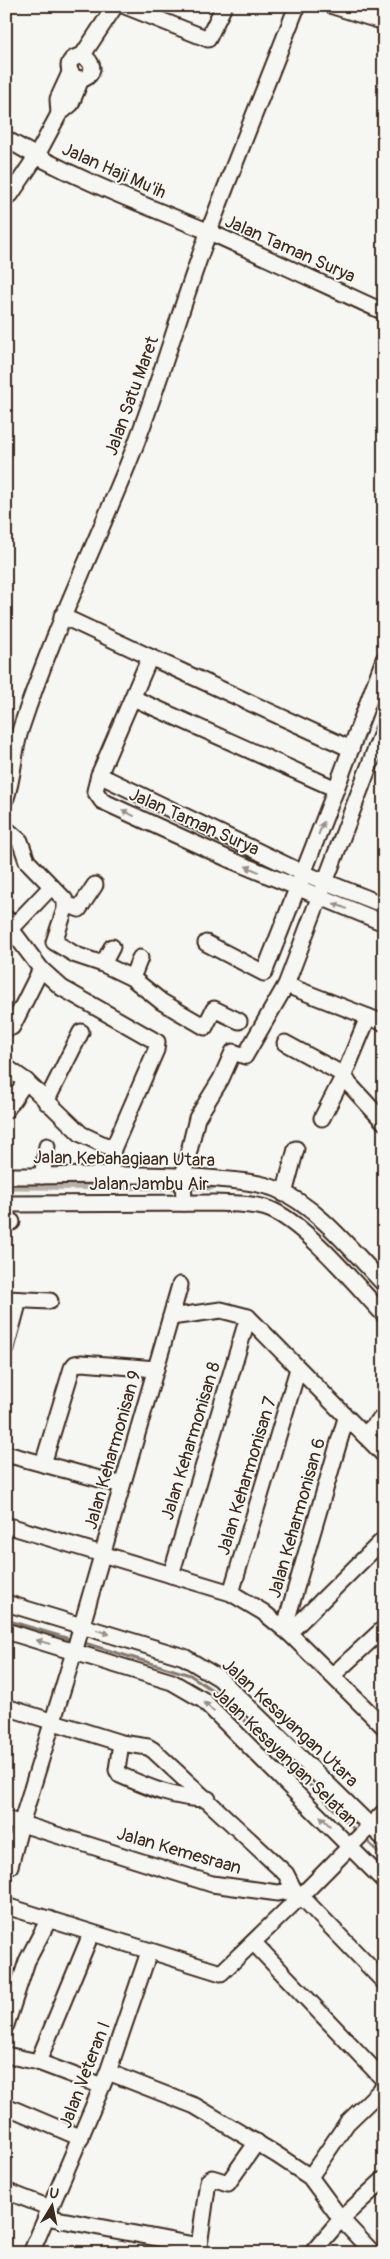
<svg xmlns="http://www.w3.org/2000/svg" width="390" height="2259" viewBox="0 0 390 2259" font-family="Pangolin,sans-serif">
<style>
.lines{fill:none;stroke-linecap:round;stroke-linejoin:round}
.stream{stroke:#857a71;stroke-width:3}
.canal{stroke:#b6b0a9;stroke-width:11}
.minor-casing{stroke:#3b2a1e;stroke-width:19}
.minor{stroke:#f6f6f2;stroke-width:15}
.oneway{fill:#989088}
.labels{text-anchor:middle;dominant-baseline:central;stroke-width:4;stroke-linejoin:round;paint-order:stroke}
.street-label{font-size:18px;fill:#3b2a1e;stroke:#f6f6f2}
</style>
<rect width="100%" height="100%" fill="#f6f6f2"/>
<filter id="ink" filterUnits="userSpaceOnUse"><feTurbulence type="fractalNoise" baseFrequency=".02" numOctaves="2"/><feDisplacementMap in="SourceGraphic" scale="10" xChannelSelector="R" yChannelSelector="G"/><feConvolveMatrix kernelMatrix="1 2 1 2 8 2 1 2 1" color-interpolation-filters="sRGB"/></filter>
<g filter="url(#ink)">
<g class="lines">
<g class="stream">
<polyline points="6,1620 73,1640"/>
<polyline points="81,1642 190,1675 218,1694 357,1832"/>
<polyline points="364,1838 384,1858"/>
</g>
<polyline class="canal" points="6,1184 210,1185"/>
<g class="minor-casing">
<g id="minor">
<polyline points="125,6 208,39 224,6"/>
<polyline points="333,6 384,22"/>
<path d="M82,56C89,59 96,67 89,75C75,90 56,58 82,56L115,6"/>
<polyline points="59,114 58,99 70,73"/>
<path d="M6,139C70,177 139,203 207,231C266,257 325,285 384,312"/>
<polyline points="6,198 11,194 36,157 59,114 71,104 81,79"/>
<polyline points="62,616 150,657 99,775 95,791 102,801 233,861 384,923"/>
<polyline points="150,657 351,749"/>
<polyline points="133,698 336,789"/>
<polyline points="99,775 303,873 384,905"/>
<path d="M6,798C14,775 13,751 21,728C51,637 92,552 128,464C159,388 180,308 209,231C237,156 268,81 297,6"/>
<polyline points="6,829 20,841 27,861 65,900 65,909 54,942 76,955 103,964 132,978 162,1002 205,1027 214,1009 239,1021"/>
<polyline points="66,904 79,909 95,885"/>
<polyline points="6,918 11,929 41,969 62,988 157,1042 156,1050 113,1149 110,1176"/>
<polyline points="11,929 51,887"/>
<polyline points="206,943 264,973 336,789 384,659"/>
<polyline points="103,964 112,947"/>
<polyline points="132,978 140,958"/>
<polyline points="286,985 384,1023"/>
<polyline points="6,1025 12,1027 41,969"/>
<polyline points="285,1043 344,1075"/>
<polyline points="6,1067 26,1081 81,1134 113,1149"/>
<polyline points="344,1075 349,1084 384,1122"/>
<polyline points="46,1102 81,1032"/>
<polyline points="6,1110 26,1081"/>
<polyline points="322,1118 344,1075 368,1017"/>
<path d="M6,1176C77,1176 149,1172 219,1179C237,1181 259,1182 276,1189C317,1206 353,1252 384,1284"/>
<polyline points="42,1176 47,1146"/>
<polyline points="284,1194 296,1149"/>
<polyline points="184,1203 183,1176 197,1118 221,1079 233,1052 245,1056 286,985 384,727"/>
<path d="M6,1204L215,1203C233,1204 252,1203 269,1209C304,1222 357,1286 384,1315"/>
<polyline points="6,1222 12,1222"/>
<polyline points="6,1299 50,1301"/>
<polyline points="171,1317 221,1310 248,1317 384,1455"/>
<polyline points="6,1348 19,1300"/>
<polyline points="364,1435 384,1416"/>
<polyline points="6,1454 122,1485"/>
<polyline points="43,1464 72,1368 75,1364 82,1363 156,1369"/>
<polyline points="6,1525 231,1593 263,1612 289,1633 384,1727"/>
<polyline points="171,1575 248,1317"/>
<polyline points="231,1593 298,1369"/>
<polyline points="6,1603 184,1657 219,1678 384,1839"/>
<polyline points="284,1629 346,1418"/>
<polyline points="6,1631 172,1682 203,1700 384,1881"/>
<polyline points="289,1633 384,1539"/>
<polyline points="333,1675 384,1628"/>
<polyline points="6,1707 121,1743 148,1747 153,1750 286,1874 294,1890"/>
<path d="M121,1743L117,1770L120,1775C150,1788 175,1799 208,1799"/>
<polyline points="6,1819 212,1884 278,1893 294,1890 301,1896 384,1812"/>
<polyline points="10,1866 21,1824 75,1649 180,1285"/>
<polyline points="6,1906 221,1973 301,1896 384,1982"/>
<polyline points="254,1943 384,2080"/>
<polyline points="6,2025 27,1961 49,1919"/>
<polyline points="6,2055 38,2062 102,2086"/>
<polyline points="38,2062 91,1934"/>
<polyline points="108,2072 195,2106 277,2155 310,2177 341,2219 373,2253"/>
<polyline points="6,2106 81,2138"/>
<polyline points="310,2177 347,2123 384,2087"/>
<polyline points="6,2191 50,2208"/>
<polyline points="46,2217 199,2246 198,2253"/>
<polyline points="199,2246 208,2181 212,2178 228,2183 257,2142"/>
<polyline points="31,2253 108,2072 149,1952"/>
<polyline points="312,2253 341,2219 384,2179"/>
</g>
</g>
<use href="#minor" class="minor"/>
</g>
<defs><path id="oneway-solid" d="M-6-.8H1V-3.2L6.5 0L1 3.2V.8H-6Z" transform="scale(1.25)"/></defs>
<g class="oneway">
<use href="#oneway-solid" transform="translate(128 813) rotate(-154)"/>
<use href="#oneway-solid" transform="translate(321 828) rotate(-69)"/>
<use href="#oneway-solid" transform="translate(252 869) rotate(-157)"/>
<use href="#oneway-solid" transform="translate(340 906) rotate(-158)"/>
<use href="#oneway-solid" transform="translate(103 1632) rotate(18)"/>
<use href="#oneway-solid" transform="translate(43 1642) rotate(-164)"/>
<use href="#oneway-solid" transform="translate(209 1707) rotate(-135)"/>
<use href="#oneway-solid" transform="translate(325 1821) rotate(-135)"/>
</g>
</g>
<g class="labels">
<g class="street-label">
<text transform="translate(114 171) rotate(24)">Jalan Haji Mu'ih</text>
<text transform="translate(290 249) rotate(24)">Jalan Taman Surya</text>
<text transform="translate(132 396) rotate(-70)">Jalan Satu Maret</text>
<text transform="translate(194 822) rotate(24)">Jalan Taman Surya</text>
<text transform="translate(124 1159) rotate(1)">Jalan Kebahagiaan Utara</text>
<text x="149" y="1184">Jalan Jambu Air</text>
<text transform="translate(191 1441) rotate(-73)">Jalan Keharmonisan 8</text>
<text transform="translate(113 1450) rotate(-74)">Jalan Keharmonisan 9</text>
<text transform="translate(247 1476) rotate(-73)">Jalan Keharmonisan 7</text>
<text transform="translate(297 1518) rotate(-74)">Jalan Keharmonisan 6</text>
<text transform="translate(290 1723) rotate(43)">Jalan Kesayangan Utara</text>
<text transform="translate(285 1757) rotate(44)">Jalan Kesayangan Selatan</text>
<text transform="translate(179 1851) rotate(16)">Jalan Kemesraan</text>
<text transform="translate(85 2075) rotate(-69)">Jalan Veteran I</text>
</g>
</g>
<rect width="390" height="2259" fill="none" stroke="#f6f6f2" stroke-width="25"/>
<rect x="12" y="12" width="365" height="2234" fill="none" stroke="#3b2a1e" stroke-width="2" filter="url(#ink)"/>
<g transform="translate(52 2206) rotate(10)" stroke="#f6f6f2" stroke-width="4" paint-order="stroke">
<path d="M0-4L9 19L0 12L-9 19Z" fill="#3b2a1e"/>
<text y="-8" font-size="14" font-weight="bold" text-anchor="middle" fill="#3b2a1e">U</text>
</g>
</svg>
